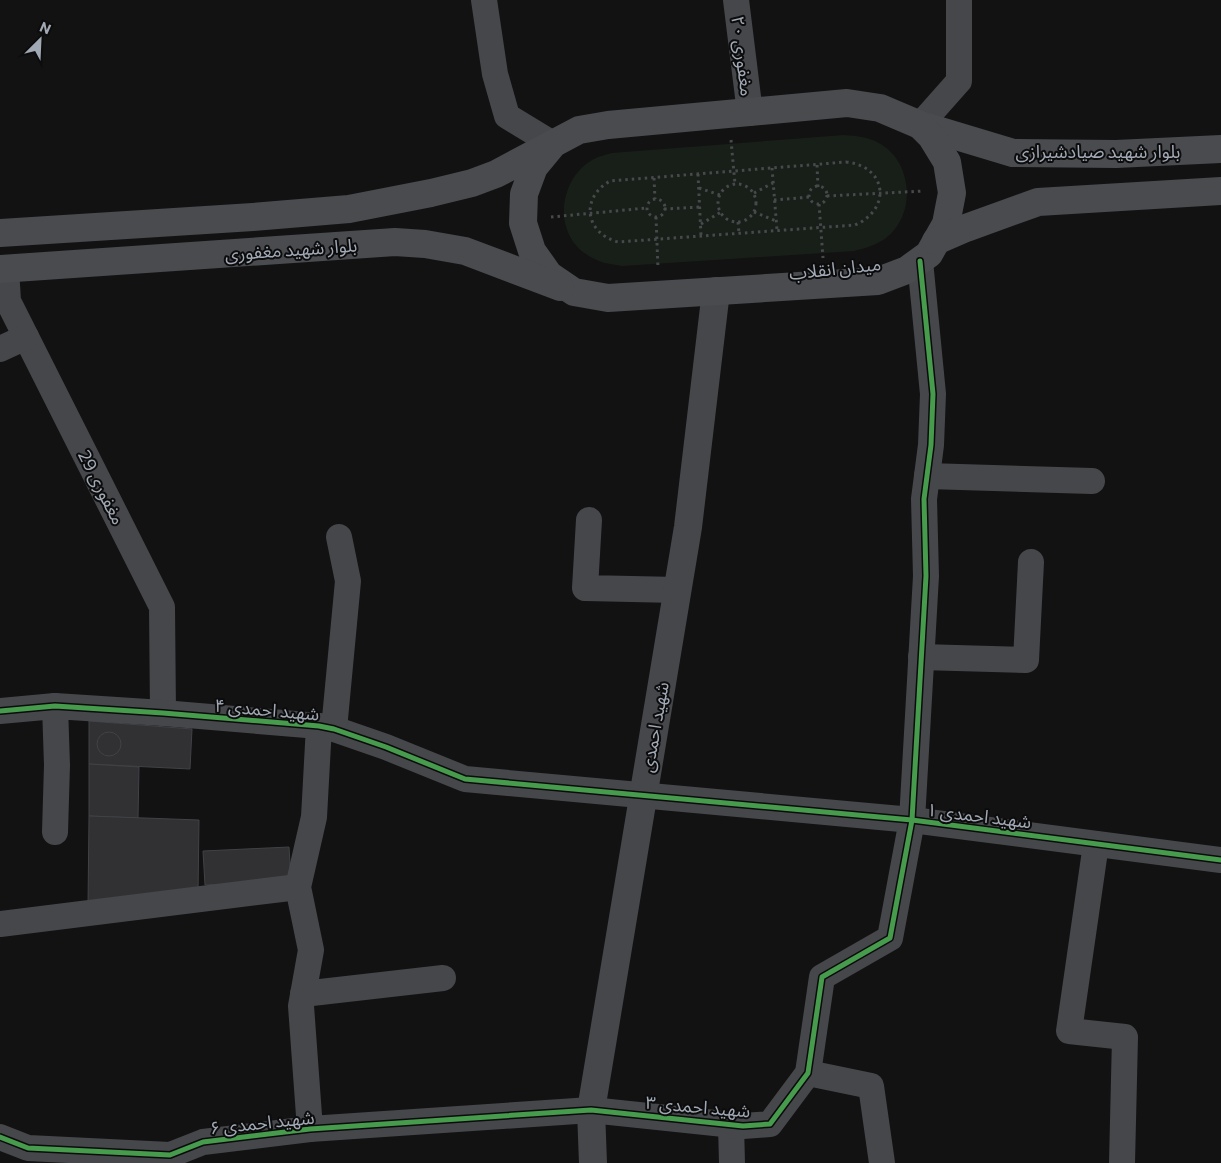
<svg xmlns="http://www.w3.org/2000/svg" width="1221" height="1163" viewBox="0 0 1221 1163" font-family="Commissioner,'Noto Sans Arabic',sans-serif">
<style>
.green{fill:#181f18}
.building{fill:#313133;stroke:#404246}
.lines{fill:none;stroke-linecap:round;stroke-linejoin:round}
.path{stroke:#47494d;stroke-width:3;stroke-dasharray:2.5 4;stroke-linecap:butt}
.minor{stroke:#46474b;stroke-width:26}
.tertiary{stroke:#46474b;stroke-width:28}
.secondary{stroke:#494b4f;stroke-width:28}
.cycleway-casing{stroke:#0c0c0d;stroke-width:8}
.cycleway{stroke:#469c4c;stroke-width:5}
.labels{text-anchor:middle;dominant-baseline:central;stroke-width:4;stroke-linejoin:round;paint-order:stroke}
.street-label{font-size:18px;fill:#a1a9b5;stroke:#0c0c0d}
</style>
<rect width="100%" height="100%" fill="#121212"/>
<path class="green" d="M844,135C856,136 867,137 877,142C913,160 917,214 886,238C876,245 866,248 854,251L622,266C610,264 600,263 589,256C552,235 558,178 594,159C599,156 606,155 612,153Z"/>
<g class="building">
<polygon points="89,721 192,729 190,769 89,764"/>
<circle cx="109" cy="744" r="12"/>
<polygon points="89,764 139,767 138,818 89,816"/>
<polygon points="89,816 199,820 198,893 88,906"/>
<polygon points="289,847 291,881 205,885 203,851"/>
</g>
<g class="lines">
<g class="path">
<polyline points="731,140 735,184"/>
<path d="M846,162C887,166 892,209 855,225L618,242C585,233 580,198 610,181Z"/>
<polyline points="817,165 818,187"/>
<polyline points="772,168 777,230"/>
<polyline points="698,174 701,236"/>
<polyline points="654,178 655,199"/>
<circle cx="737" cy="203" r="19"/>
<circle cx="818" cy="195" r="9"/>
<polyline points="699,188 720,195"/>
<polyline points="754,193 773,183"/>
<polyline points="827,196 924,191"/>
<circle cx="656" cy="208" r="9"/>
<polyline points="774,200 810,197"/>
<polyline points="819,204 823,258"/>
<polyline points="664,209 700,207"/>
<polyline points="754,212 776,221"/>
<polyline points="551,217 647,208"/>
<polyline points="656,217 658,269"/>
<polyline points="738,222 739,233"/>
<polyline points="701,224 721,212"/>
</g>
<g class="minor">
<polyline points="484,0 495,74 507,116 553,144"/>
<polyline points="736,0 750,113"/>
<polyline points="920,125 959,81 959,0"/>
<polyline points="6,268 8,301 162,607 163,713"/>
<polyline points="0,349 26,337"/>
<polyline points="927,476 1092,481"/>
<polyline points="589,520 585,588 678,590"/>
<polyline points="921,657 1026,660 1031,562"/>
<polyline points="0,711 55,706 163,713 319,726 334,729 386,747 465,779 912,820 1221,860"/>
<polyline points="334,729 348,581 339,537"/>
<polyline points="55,832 57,765 55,706"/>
<polyline points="1096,844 1069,1031 1125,1037 1122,1163"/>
<polyline points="0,924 298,887"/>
<polyline points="303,994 443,978"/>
<polyline points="808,1073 871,1086 882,1163"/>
<polyline points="731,1125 732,1163"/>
<polyline points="310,1129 301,1006 311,950 298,887 314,817 319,726"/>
<polyline points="0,1137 28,1148 170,1155 203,1142 310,1129 591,1110 743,1126 770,1124 808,1073 822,977 890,938 912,820 926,576 924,499 931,445 933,394 920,261"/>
</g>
<polyline class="tertiary" points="593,1163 591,1110 688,527 716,291"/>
<g class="secondary">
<polyline points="920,125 1013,153 1116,154 1221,149"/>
<polyline points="0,233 253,217 349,209 431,193 472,183 496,174 579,130 608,125 847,103 880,108 920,125 931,136 947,162 952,193 946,224 929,254 907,270 878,281 608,298 574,292 549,275 532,251 523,223 524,194 534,167 553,144"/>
<polyline points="936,241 966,228 1038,202 1221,191"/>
<polyline points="0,269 395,242 425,244 465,251 560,287"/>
</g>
<g class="cycleway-casing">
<g id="cycleway">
<polyline points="0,711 55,706 163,713 319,726 334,729 386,747 465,779 912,820 1221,860"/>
<polyline points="0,1137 28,1148 170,1155 203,1142 310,1129 591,1110 743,1126 770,1124 808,1073 822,977 890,938 912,820 926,576 924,499 931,445 933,394 920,261"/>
</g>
</g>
<use href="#cycleway" class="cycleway"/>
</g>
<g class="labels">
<g class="street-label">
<text transform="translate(743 56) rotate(83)">مغفوری ۲۰</text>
<text x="1098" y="151">بلوار شهید صیادشیرازی</text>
<text transform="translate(291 249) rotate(-4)">بلوار شهید مغفوری</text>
<text transform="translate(835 268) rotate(-6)">میدان انقلاب</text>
<text transform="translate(102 487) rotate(63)">مغفوری 29</text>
<text transform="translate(267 709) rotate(5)">شهید احمدی ۴</text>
<text transform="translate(654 727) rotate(-80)">شهید احمدی</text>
<text transform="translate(979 815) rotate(7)">شهید احمدی ۱</text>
<text transform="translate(698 1106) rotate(5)">شهید احمدی ۳</text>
<text transform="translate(262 1122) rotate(-6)">شهید احمدی ۶</text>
</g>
</g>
<g transform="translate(40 40) rotate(24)" stroke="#0c0c0d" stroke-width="4" paint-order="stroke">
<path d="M0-4L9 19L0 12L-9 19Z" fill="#a1a9b5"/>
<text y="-8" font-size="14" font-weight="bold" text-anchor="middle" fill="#a1a9b5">N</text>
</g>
</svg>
